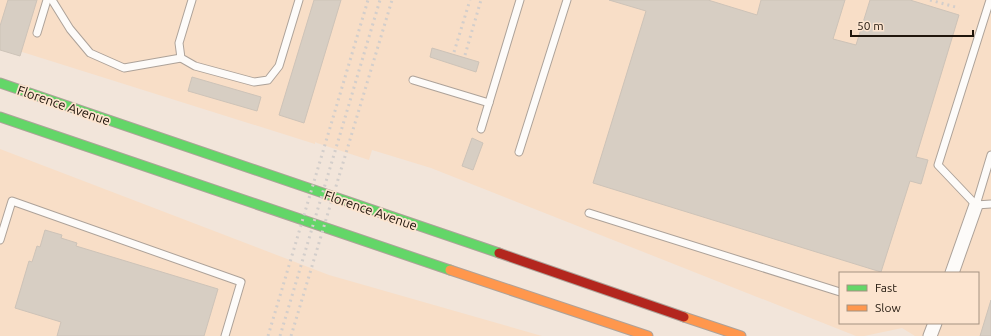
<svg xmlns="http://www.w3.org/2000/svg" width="991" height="336" viewBox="0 0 991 336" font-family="Ubuntu,sans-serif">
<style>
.built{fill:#f8dec7;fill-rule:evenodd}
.building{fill:#d7cec3;stroke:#cdc3b8}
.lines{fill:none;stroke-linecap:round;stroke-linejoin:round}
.lane-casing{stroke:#ada299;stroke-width:9}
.street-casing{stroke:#ada299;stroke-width:15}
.fast-casing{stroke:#ada299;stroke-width:11}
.slow-casing{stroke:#ada299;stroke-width:11}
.jam-casing{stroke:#ada299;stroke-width:11}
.lane{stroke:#fdfbf9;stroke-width:7}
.street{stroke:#fdfbf9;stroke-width:13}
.fast{stroke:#63d668;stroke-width:9}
.slow{stroke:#ff974d;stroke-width:9}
.jam{stroke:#b3261e;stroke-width:9}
.rail{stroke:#d3cecb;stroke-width:3;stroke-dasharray:2 4;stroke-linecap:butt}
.labels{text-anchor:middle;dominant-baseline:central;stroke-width:3.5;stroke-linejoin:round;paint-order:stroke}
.street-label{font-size:13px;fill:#20160c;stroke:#fce4cf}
</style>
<rect width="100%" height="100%" fill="#f2e5da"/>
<g class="built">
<path d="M0,0H991V336H915L902,328L864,336H856L431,168L372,150L369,160L317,143L315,142V144L0,45ZM840,273H978V323H840Z"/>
<polygon points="0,149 329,275 542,336 0,336"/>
</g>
<g class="building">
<polygon points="8,0 37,0 20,56 0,50 0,26"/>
<polygon points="314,0 341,0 304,123 279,115"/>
<polygon points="609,0 708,0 757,15 761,0 845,0 833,39 856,45 870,0 910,0 959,15 916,157 928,160 921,184 910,181 881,272 593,183 646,11"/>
<polygon points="432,48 479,62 476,72 430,57"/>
<polygon points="192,77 261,97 257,111 188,91"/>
<polygon points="472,138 483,143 473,170 462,166"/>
<polygon points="45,230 62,235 61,238 77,243 76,246 218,289 204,336 57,336 61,322 15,308 29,261 32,262 37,246 40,247"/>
<polygon points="991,300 991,336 980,336"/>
</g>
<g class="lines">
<g class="lane-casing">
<g id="lane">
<polyline points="52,0 70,29 90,53 124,68 181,58"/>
<polyline points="192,0 179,43 181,58 195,66 254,82 268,80 279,66 299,0"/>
<polyline points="37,33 47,0"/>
<polyline points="413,80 489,103"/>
<polyline points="481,129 520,0"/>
<polyline points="519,152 567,0"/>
<polyline points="976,205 938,165 990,0"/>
<polyline points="976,205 991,155"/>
<polyline points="976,205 991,204"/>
<polyline points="589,213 840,292"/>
<polyline points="0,240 12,201 241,282 225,336"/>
</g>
</g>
<g class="street-casing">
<g id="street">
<polyline points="952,273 976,205"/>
<polyline points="930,336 935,323"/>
</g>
</g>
<g class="fast-casing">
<g id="fast">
<polyline points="0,83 499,253"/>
<polyline points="0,117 450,270"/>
</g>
</g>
<g class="slow-casing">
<g id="slow">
<polyline points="450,270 648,336"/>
<polyline points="684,317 741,336"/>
</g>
</g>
<g class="jam-casing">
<polyline id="jam" points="499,253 684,317"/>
</g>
<use href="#lane" class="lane"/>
<use href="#street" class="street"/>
<use href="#fast" class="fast"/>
<use href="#slow" class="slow"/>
<use href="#jam" class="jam"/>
<g class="rail">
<polyline points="930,0 959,8"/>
<polyline points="454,52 470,0"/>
<polyline points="465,55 481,0"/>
<polyline points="268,336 368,0"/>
<polyline points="280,336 380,0"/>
<polyline points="291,336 392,0"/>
</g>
</g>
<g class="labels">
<g class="street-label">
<text transform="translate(64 105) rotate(19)">Florence Avenue</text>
<text transform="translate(371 210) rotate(19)">Florence Avenue</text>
</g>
</g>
<rect x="839" y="272" width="140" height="52" fill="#fce4cf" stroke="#a49281"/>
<rect x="847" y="285" width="20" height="6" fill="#63d668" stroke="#a49281"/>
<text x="875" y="292" font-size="12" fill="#20160c">Fast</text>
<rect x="847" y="305" width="20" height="6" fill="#ff974d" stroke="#a49281"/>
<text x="875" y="312" font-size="12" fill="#20160c">Slow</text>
<path d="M851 30v6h122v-6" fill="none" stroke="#20160c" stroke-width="2"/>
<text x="857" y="30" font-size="12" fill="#20160c" stroke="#fce4cf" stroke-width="3" paint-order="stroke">50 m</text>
</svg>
